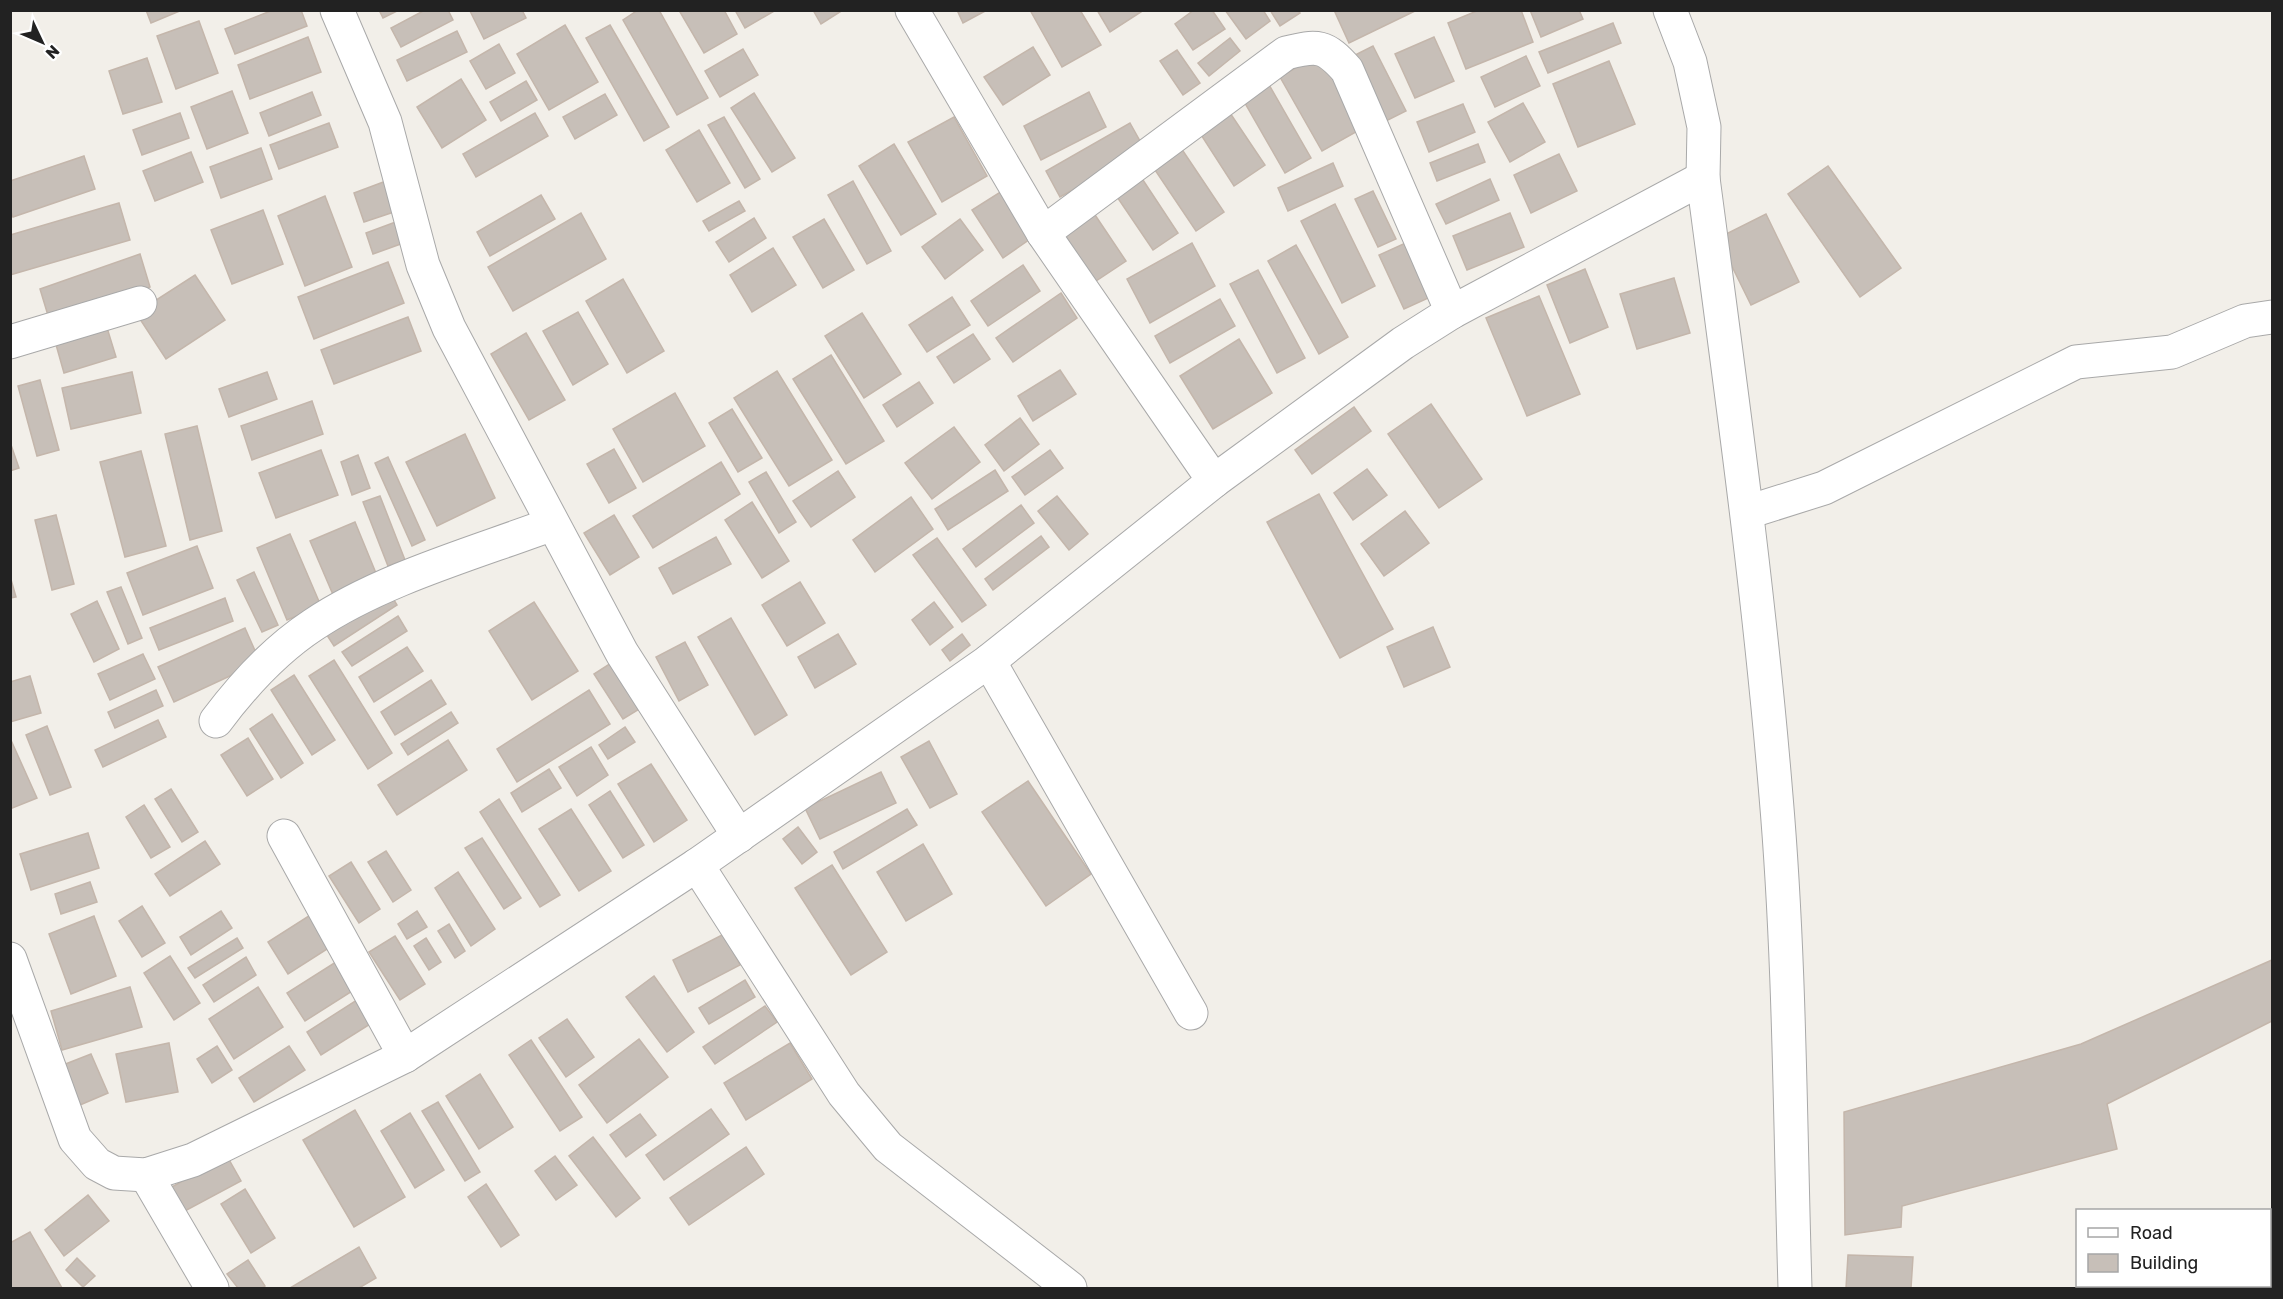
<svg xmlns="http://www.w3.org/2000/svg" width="2283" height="1299" viewBox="0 0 2283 1299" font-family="Rubik,sans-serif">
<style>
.building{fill:#c7bfb8;stroke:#c4b6ab;stroke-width:1.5}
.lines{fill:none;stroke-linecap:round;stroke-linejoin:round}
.minor-casing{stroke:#a9a9a9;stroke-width:35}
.minor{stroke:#fff;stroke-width:33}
</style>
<rect width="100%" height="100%" fill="#f2efe9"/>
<g class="building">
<polygon points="146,10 182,10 151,23"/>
<polygon points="273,10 301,10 307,26 235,54 225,29"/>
<polygon points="379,10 399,10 383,18"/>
<polygon points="425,10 448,10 453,20 401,47 391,28"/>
<polygon points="522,10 526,18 484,39 470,11"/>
<polygon points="638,10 659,10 708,98 677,115 623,20"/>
<polygon points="683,10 724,10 737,34 704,53 680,12"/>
<polygon points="735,10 776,10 745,28"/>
<polygon points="813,10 843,10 821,24"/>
<polygon points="957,10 987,10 963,23"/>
<polygon points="1030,10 1080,10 1101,45 1062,67"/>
<polygon points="1097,10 1144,10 1110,32"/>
<polygon points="1194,10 1212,10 1225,29 1193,50 1175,24"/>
<polygon points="1225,10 1263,10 1270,21 1246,39"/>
<polygon points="1270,10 1298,10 1300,13 1280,26"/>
<polygon points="1334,10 1417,10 1349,43"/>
<polygon points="1479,10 1521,10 1533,42 1466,69 1448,23"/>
<polygon points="1530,10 1579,10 1583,19 1541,37"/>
<polygon points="199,21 218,73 176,89 157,36"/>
<polygon points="1613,23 1621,43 1548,73 1539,52"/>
<polygon points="565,25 598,82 549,110 517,54"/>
<polygon points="610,25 669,127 644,141 586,38"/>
<polygon points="457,31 467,52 407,81 397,60"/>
<polygon points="308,37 321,72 250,99 238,65"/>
<polygon points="1434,37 1454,81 1415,98 1395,54"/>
<polygon points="1230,38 1240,51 1209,76 1198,63"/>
<polygon points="499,44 515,73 486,89 470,61"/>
<polygon points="1373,46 1406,111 1376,126 1343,61"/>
<polygon points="1033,47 1050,75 1003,105 984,77"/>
<polygon points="743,49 758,75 720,97 705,71"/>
<polygon points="1177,50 1200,83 1183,95 1160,61"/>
<polygon points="1321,53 1363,128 1322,151 1280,77"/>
<polygon points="1526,56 1540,86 1495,107 1481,77"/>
<polygon points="147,58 162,102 123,114 109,71"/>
<polygon points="1609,61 1635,124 1578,147 1553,84"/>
<polygon points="1264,76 1311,158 1285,173 1238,91"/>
<polygon points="461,79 486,120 442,148 417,107"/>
<polygon points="526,81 537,100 501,121 490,102"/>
<polygon points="232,91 248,133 207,149 191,107"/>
<polygon points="312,92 321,115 269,136 260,113"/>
<polygon points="1089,92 1106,127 1041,160 1024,126"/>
<polygon points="754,93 795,158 772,172 731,108"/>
<polygon points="605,94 617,115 575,139 563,117"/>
<polygon points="1523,103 1545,142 1510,162 1488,122"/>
<polygon points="1463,104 1475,132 1429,152 1417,122"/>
<polygon points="1226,107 1265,165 1234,186 1196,127"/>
<polygon points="180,113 189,138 142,155 133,130"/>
<polygon points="535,113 548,136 476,177 463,154"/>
<polygon points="724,117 760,179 745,188 708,125"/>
<polygon points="954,117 987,176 942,202 908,142"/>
<polygon points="329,123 338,147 279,169 270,145"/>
<polygon points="1130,123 1145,150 1060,197 1046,171"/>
<polygon points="699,130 730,183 697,202 666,150"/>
<polygon points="894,144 936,214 901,235 859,166"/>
<polygon points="1478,144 1485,162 1437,181 1430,163"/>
<polygon points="261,148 272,179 221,198 210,167"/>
<polygon points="1181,148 1224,212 1196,231 1153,167"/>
<polygon points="191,152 203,182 155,201 143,171"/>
<polygon points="1559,154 1577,191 1531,213 1514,175"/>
<polygon points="84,156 95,189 13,217 10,209 10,181"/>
<polygon points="1333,163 1343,186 1288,211 1278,188"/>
<polygon points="1828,166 1901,268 1860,297 1788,194"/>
<polygon points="1137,171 1178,233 1153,250 1111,188"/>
<polygon points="1490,179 1499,200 1446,224 1436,204"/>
<polygon points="386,181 397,211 364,222 354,193"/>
<polygon points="853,181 891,251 867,264 828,195"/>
<polygon points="1002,191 1033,237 1003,258 972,210"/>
<polygon points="1373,191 1396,239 1378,247 1355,199"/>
<polygon points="541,195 555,219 490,256 477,232"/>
<polygon points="325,196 352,267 305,286 278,216"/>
<polygon points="739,201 745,211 709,231 703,221"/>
<polygon points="119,203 130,240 10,275 10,235"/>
<polygon points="1335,204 1375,286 1342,303 1301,221"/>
<polygon points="1089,206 1126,261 1093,283 1056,228"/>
<polygon points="263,210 283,264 232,284 211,230"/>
<polygon points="581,213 606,259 513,311 488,267"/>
<polygon points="1510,213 1524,247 1467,270 1453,236"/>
<polygon points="1766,214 1799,282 1751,305 1718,238"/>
<polygon points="754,218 766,238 729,262 716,242"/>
<polygon points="824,219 854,270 823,288 793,237"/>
<polygon points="960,219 983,250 945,279 922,247"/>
<polygon points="401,220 409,241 373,254 366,233"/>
<polygon points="1410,241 1435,295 1404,309 1379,255"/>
<polygon points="1192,243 1215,286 1150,323 1127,279"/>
<polygon points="1296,245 1348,337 1319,354 1268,261"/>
<polygon points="773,248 796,285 752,312 730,275"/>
<polygon points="140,254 150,287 50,322 40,289"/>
<polygon points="388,262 404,303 314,339 298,297"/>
<polygon points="1023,265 1040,291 988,326 971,301"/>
<polygon points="1585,269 1608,327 1570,343 1547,285"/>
<polygon points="1258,270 1305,358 1277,373 1230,284"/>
<polygon points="195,275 225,320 166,359 136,313"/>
<polygon points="1674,278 1690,333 1637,349 1620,294"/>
<polygon points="623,279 664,351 627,373 586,301"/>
<polygon points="1061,293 1077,318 1013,362 996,338"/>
<polygon points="1539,296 1580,394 1527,416 1486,318"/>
<polygon points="952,297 970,325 927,352 909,325"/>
<polygon points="1220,299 1235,326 1170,363 1155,336"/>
<polygon points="578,312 608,364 573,385 543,331"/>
<polygon points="862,313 901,374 864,398 825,336"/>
<polygon points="408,317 421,351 334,384 321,350"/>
<polygon points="104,318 116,357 64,373 53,334"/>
<polygon points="526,333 565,400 529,420 491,354"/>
<polygon points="973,334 990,359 954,383 937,357"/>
<polygon points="1239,339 1272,393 1213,429 1180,376"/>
<polygon points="831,355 884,441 846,464 793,379"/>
<polygon points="1060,370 1076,394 1033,421 1018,396"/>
<polygon points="777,371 832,460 789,486 734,398"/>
<polygon points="132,372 141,413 71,429 62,388"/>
<polygon points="267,372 277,399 229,417 219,389"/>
<polygon points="40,380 59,450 37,456 18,386"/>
<polygon points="919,382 933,403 897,427 883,405"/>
<polygon points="675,393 705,446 643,482 613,429"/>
<polygon points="312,401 323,434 252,460 241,426"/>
<polygon points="1431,404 1482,479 1439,508 1388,434"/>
<polygon points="1354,407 1371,431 1312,474 1295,450"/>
<polygon points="732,409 762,458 738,472 709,423"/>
<polygon points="1020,418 1039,444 1004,471 985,445"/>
<polygon points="197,426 222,531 190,540 165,434"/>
<polygon points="954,427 980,462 932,499 905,463"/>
<polygon points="465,434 495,498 437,526 406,462"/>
<polygon points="10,442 19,468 10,471"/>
<polygon points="614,449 636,488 609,503 587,464"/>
<polygon points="321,450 338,495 276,518 259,473"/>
<polygon points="1050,450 1063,468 1025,495 1012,477"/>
<polygon points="141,451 166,546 125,557 100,462"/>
<polygon points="358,455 370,488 352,495 341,462"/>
<polygon points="388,457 425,540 412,546 375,463"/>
<polygon points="721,462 740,494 653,548 633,516"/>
<polygon points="1367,469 1387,495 1353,520 1334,493"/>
<polygon points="995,470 1008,491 948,530 935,509"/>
<polygon points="838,471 855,497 811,527 793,501"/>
<polygon points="766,472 796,522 779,533 749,482"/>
<polygon points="1319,494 1393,629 1340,658 1267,522"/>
<polygon points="380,496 405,560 388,566 363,502"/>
<polygon points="1057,496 1088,534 1069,550 1038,511"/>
<polygon points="911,497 933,529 875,572 853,540"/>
<polygon points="752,502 789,561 762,578 725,520"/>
<polygon points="1021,505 1034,523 976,567 963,549"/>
<polygon points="1405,511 1429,543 1384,576 1361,544"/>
<polygon points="56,515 74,584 52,590 35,520"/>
<polygon points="614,515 639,557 610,575 584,533"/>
<polygon points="355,522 378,578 334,597 310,541"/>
<polygon points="290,534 321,606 287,620 257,548"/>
<polygon points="1041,536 1049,547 993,590 985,579"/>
<polygon points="716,537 731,564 673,594 659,568"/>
<polygon points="937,538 986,605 962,622 913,555"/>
<polygon points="197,546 213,588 143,615 127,573"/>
<polygon points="254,572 278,625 262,632 237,580"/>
<polygon points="10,576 16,597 10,598"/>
<polygon points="800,582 825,623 787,646 762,605"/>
<polygon points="385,585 397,605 334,646 321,626"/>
<polygon points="121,587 142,638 128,644 107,592"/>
<polygon points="225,598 233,621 159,650 150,628"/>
<polygon points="97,601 119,649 94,662 71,614"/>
<polygon points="534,602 578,671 532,700 489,631"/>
<polygon points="934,602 953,627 930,645 912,620"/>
<polygon points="398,616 407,631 352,666 342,652"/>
<polygon points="731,618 787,715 755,735 698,637"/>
<polygon points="1433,627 1450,667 1404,687 1387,647"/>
<polygon points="245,628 260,662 174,702 158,667"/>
<polygon points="838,634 856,664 815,688 798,657"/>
<polygon points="962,634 970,645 950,661 942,650"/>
<polygon points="685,642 708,685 679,701 656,657"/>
<polygon points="407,647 423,671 374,702 359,677"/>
<polygon points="143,654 155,679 110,700 98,674"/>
<polygon points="625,654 654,700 623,719 594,674"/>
<polygon points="334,660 392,753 368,769 309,676"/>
<polygon points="294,675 335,740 312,755 271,690"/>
<polygon points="30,676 41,713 10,722 10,682"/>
<polygon points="431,680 446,704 395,735 381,712"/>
<polygon points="156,690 163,706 115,728 108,712"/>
<polygon points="589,690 610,724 517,782 497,749"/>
<polygon points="451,712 458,723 408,755 401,744"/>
<polygon points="272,714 303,763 281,778 250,729"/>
<polygon points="158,720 166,737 103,767 95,750"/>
<polygon points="47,726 71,787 50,795 26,735"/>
<polygon points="625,727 635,742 608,759 599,745"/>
<polygon points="10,738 37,798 10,809"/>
<polygon points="248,738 273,779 247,796 221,755"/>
<polygon points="448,740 467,770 397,815 378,785"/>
<polygon points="929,741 957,794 930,808 901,757"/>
<polygon points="591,747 608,775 577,796 559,767"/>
<polygon points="651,764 687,820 654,842 618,784"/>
<polygon points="549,769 561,788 522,812 511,793"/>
<polygon points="881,772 896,803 820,839 805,808"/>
<polygon points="1028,781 1091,874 1046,906 982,812"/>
<polygon points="171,789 198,832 182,842 155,799"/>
<polygon points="610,791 644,845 623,858 589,805"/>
<polygon points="499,799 560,895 540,907 480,812"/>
<polygon points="144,805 170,847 151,858 126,817"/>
<polygon points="571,809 611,871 579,891 539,829"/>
<polygon points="907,809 917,825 843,869 834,852"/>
<polygon points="798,827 817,852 802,864 783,839"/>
<polygon points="88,833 99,868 31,890 20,854"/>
<polygon points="482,838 521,898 504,909 465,848"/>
<polygon points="205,841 220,864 170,896 155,874"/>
<polygon points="923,844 952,894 906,921 877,872"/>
<polygon points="386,851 411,890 393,902 368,862"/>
<polygon points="351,862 380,909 359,923 329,876"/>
<polygon points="832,865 887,952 851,975 795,888"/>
<polygon points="458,872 495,929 471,946 435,888"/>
<polygon points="90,882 97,902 61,914 55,894"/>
<polygon points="142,906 165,943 142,957 119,921"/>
<polygon points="221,911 232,928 191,955 180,937"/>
<polygon points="417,911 427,927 407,939 398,924"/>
<polygon points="315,912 335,944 288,974 268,942"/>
<polygon points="94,916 116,976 71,994 49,934"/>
<polygon points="449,924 465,951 455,958 438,931"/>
<polygon points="724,934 740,965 688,992 673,960"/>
<polygon points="395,936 425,984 400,1000 369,952"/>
<polygon points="237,938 243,948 195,978 188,968"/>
<polygon points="426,938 441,962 429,970 414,946"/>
<polygon points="170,956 200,1003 174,1020 144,973"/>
<polygon points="246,957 256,975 214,1002 203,985"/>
<polygon points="339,960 357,988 305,1021 287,993"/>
<polygon points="2272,960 2272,1021 2107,1104 2117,1149 1902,1206 1901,1227 1845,1235 1844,1112 2081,1044"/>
<polygon points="654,976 694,1032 667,1052 626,997"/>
<polygon points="745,980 755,997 709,1024 699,1008"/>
<polygon points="130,987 142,1027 62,1050 51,1011"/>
<polygon points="258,987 283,1027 234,1059 209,1019"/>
<polygon points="360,998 375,1021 321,1055 307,1032"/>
<polygon points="765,1006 777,1022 715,1064 703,1047"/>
<polygon points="567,1019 594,1057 566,1077 539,1038"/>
<polygon points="639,1039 668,1077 607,1123 579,1085"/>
<polygon points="531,1040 582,1117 560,1131 509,1055"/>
<polygon points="169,1043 178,1092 126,1102 116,1054"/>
<polygon points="790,1043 812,1079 746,1120 724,1083"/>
<polygon points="217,1046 232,1070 212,1083 197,1059"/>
<polygon points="289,1046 305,1070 254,1102 239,1078"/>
<polygon points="91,1054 108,1093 80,1105 63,1065"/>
<polygon points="480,1074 513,1127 479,1149 446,1096"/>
<polygon points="438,1102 480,1172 465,1181 422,1111"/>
<polygon points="711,1109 729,1134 664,1180 646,1155"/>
<polygon points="355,1110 405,1197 354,1227 303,1140"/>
<polygon points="410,1113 444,1170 415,1188 381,1131"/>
<polygon points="640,1114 656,1135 626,1157 610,1135"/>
<polygon points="593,1137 640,1198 616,1217 569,1156"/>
<polygon points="746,1147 764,1174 689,1225 670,1198"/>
<polygon points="227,1156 241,1181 183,1212 170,1188"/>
<polygon points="555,1156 577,1185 556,1200 535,1171"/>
<polygon points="486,1184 519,1235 501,1247 468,1197"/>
<polygon points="245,1189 275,1238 251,1253 221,1204"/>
<polygon points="88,1195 109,1221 64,1256 45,1230"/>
<polygon points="30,1232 62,1288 10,1288 10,1243"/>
<polygon points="359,1247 376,1278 359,1288 290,1288"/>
<polygon points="1848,1255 1913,1257 1911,1288 1846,1288"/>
<polygon points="77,1258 95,1276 83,1287 66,1270"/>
<polygon points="248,1260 265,1286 262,1288 238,1288 227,1274"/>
</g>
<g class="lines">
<g class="minor-casing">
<g id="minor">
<polyline points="337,10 385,122 423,265 449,328 622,653 739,836"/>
<polyline points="912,10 1043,233 1214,481"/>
<path d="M1670,10L1690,62L1704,127L1703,178C1730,383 1759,589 1776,796C1790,959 1790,1124 1795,1288"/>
<path d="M1043,233L1286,53C1318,45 1325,45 1347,70L1452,312"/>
<polyline points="10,342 140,303"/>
<polyline points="1748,512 1824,488 2076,362 2172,352 2245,321 2272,317"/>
<polyline points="989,661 1191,1013"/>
<path d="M216,721C243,685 275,650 313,625C381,579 475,553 552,524"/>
<polyline points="284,836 405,1056"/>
<polyline points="697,865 844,1094 888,1147 1070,1288"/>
<polyline points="10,959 75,1139 97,1164 114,1173 146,1175 193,1160 405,1056 697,865 989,661 1214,481 1403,343 1452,312 1703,178"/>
<polyline points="146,1175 212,1288"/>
<polyline points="2270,1237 2272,1235"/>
<polyline points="2154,1288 2161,1286"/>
</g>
</g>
<use href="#minor" class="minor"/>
</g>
<rect width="2283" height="1299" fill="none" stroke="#222222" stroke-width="24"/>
<rect x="2076" y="1209" width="195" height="78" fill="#ffffff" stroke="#a7a7a7" stroke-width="1.5"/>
<rect x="2088" y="1228" width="30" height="9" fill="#ffffff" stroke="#a7a7a7" stroke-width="1.5"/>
<text x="2130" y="1239" font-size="18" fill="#222222">Road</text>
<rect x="2088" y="1254" width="30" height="18" fill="#c7bfb8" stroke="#a7a7a7" stroke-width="1.5"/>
<text x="2130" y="1269" font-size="18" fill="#222222">Building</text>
<g transform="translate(42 42) rotate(134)" stroke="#ffffff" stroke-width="4.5" paint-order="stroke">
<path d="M0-4.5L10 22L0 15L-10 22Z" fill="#222222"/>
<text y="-9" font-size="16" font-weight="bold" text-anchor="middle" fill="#222222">N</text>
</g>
</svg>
